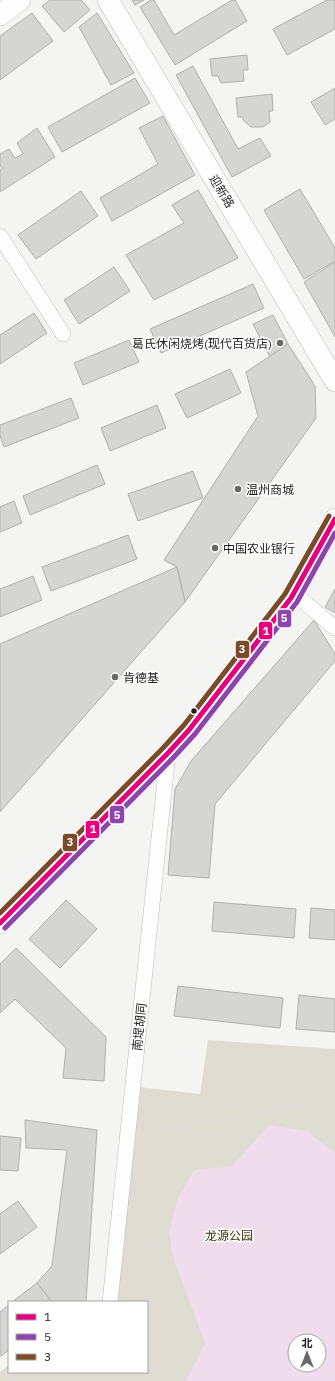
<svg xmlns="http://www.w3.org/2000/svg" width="335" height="1381" viewBox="0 0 335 1381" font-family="'IBM Plex Sans','Noto Sans SC',sans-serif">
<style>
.green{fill:#dedbd0;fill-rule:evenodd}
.water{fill:#efdced;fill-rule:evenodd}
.building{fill:#d5d5d4;stroke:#afafae}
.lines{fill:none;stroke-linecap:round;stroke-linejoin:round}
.street-casing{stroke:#bebdbc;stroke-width:16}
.secondary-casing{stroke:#bebdbc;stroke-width:22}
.path{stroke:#dcdcdb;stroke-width:2.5;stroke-dasharray:3 3;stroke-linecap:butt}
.street{stroke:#fdfdfd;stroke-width:15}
.secondary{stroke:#fdfdfd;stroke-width:21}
.bus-1-casing{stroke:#fff;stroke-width:8}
.bus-2-casing{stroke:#fff;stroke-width:8}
.bus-3-casing{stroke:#fff;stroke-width:8}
.bus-1{stroke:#e5007d;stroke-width:5}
.bus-2{stroke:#8e44ad;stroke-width:5}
.bus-3{stroke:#7a4b2a;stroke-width:5}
.poi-dot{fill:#686867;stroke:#fff;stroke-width:1.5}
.bus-dot{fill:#1c1c1b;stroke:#fff;stroke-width:1.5}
.labels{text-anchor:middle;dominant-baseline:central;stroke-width:3;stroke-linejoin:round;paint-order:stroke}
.street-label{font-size:12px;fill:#1c1c1b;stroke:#fff}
.poi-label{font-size:12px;fill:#1c1c1b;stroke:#fff;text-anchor:start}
.park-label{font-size:12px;fill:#41380f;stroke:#fff}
.line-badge{stroke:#fff;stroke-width:1.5}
.badge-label{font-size:11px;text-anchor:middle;font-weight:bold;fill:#fff}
</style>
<rect width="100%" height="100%" fill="#f4f4f3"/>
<path class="green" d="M208,1040L335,1049V1381H0V1372L9,1365V1372H147V1302H114L139,1087L200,1094ZM295,1341H319V1365H295Z"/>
<path class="water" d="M269,1125L307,1131L331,1150L335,1152V1381H186L205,1343L173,1257L169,1233L177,1200L194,1170L232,1166ZM295,1341H319V1365H295Z"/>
<g class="building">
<polygon points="50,0 81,0 90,10 64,32 42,6"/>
<polygon points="132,0 144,0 135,5"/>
<polygon points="151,0 154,0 174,35 232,0 235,0 247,21 175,65 140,7"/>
<polygon points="327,0 335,0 335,29 287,55 273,29"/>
<polygon points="32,13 53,41 0,80 0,36"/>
<polygon points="97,13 134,73 111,85 79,27"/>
<polygon points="247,55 248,70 243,70 244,81 221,83 218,76 212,76 210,59"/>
<polygon points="193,66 238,149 260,138 271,156 232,177 176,75"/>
<polygon points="135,78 150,103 62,152 48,127"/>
<polygon points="335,88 335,119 325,125 311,102"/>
<polygon points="272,94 273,111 269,111 270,122 263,127 251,127 243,120 243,117 238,117 236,98"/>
<polygon points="163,116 195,175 112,221 100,198 158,164 139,128"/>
<polygon points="37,128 55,157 0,192 0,170 2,168 0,166 0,154 9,149 15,158 23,154 17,143"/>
<polygon points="300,189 335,248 335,261 304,279 264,210"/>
<polygon points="198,190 238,258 154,300 126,255 184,223 172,205"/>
<polygon points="81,191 98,216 36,259 18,235"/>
<polygon points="335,262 335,337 304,282"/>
<polygon points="114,267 130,291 79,324 64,300"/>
<polygon points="253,284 264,308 161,353 150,329"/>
<polygon points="34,313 47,333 0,364 0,335"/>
<polygon points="273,315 288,344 270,357 253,324"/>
<polygon points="129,340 139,362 83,385 74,363"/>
<polygon points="288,344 315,386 316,418 185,602 177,567 164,560 258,416 246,372"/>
<polygon points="230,369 241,393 187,418 175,394"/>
<polygon points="71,398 79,418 4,447 0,436 0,425"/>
<polygon points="157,405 166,428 110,451 101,428"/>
<polygon points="97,465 105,484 30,515 23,496"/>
<polygon points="193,471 203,498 138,521 128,494"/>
<polygon points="14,501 22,523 0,532 0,507"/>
<polygon points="128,535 137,559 51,591 42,567"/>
<polygon points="177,567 185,602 0,812 0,644"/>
<polygon points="33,576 42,600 0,617 0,589"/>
<polygon points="335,589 335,613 325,607"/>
<polygon points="314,620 335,654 335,661 215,804 209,878 168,875 175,789 191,761"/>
<polygon points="66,900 97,929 60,968 29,939"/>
<polygon points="214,902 296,909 294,938 212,931"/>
<polygon points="311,908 335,910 335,940 309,938"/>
<polygon points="16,948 106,1037 104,1081 63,1078 66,1048 15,999 0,1013 0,964"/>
<polygon points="178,986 283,998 280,1028 174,1016"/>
<polygon points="299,995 335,999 335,1032 296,1029"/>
<polygon points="25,1120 97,1130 86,1302 52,1302 37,1283 52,1266 67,1150 26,1148"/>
<polygon points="0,1136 21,1138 18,1171 0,1170"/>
<polygon points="18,1201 37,1227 0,1254 0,1214"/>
<polygon points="37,1283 52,1302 12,1302"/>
<polygon points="9,1305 9,1350 1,1356 0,1355 0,1312"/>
</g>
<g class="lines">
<g class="street-casing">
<g id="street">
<polyline points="0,236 63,334"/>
<polyline points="294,593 335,628"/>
<polyline points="110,1302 168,753"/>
</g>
</g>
<g class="secondary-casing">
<g id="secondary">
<polyline points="108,0 335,381"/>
<polyline points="0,15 20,0"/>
<polyline points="0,923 168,753 189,730 291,598 335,519"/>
</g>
</g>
<g class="path">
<polyline points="146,1302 163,1128 239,1117 296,1104 335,1124"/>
<polyline points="13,1381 28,1372"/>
<polyline points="122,1381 125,1372"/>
</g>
<use href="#street" class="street"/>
<use href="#secondary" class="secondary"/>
<g class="bus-1-casing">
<polyline id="bus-1" points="0,923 168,753 189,730 291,598 335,519"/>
</g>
<g class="bus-2-casing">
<polyline id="bus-2" points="5,928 173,758 195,734 297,602 335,533"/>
</g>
<g class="bus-3-casing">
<polyline id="bus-3" points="0,913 163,748 184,725 285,594 329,516"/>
</g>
<use href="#bus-1" class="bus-1"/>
<use href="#bus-2" class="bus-2"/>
<use href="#bus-3" class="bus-3"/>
</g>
<g class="poi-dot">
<circle cx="280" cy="343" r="4"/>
<circle cx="238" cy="489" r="4"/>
<circle cx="215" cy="548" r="4"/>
<circle cx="115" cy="677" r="4"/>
</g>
<circle class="bus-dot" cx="194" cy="711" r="3.5"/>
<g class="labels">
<g class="street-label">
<text transform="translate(222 191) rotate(59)">迎新路</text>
<text transform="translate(139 1027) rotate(-84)">南堤胡同</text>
</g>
<g class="poi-label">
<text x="272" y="343" text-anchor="end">葛氏休闲烧烤(现代百货店)</text>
<text x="246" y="489">温州商城</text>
<text x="223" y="548">中国农业银行</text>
<text x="123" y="677">肯德基</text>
</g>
<g class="park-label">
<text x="229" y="1235">龙源公园</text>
</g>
</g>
<g class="line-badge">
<rect x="277" y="609" width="15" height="19" rx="4" fill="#8e44ad"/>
<rect x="258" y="621" width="15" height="19" rx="4" fill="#e5007d"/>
<rect x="235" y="640" width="15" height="19" rx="4" fill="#7a4b2a"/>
<rect x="109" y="805" width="16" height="19" rx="4" fill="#8e44ad"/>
<rect x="85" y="820" width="15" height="19" rx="4" fill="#e5007d"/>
<rect x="62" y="833" width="16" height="19" rx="4" fill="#7a4b2a"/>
</g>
<g class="badge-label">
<text x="284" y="622">5</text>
<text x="266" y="635">1</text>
<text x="242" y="653">3</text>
<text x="117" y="819">5</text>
<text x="93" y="833">1</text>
<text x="70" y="846">3</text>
</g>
<rect x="8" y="1301" width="140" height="72" fill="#ffffff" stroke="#a4a4a4"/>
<rect x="16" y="1314" width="20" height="6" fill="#e5007d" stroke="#a4a4a4"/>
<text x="44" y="1321" font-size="12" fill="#1c1c1b">1</text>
<rect x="16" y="1334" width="20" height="6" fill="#8e44ad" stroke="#a4a4a4"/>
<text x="44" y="1341" font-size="12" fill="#1c1c1b">5</text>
<rect x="16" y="1354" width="20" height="6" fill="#7a4b2a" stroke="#a4a4a4"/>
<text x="44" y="1361" font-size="12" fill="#1c1c1b">3</text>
<g transform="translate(307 1353)"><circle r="19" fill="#ffffff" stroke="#a4a4a4"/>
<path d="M0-3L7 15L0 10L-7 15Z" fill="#686867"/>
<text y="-6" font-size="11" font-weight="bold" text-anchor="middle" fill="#1c1c1b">北</text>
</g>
</svg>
